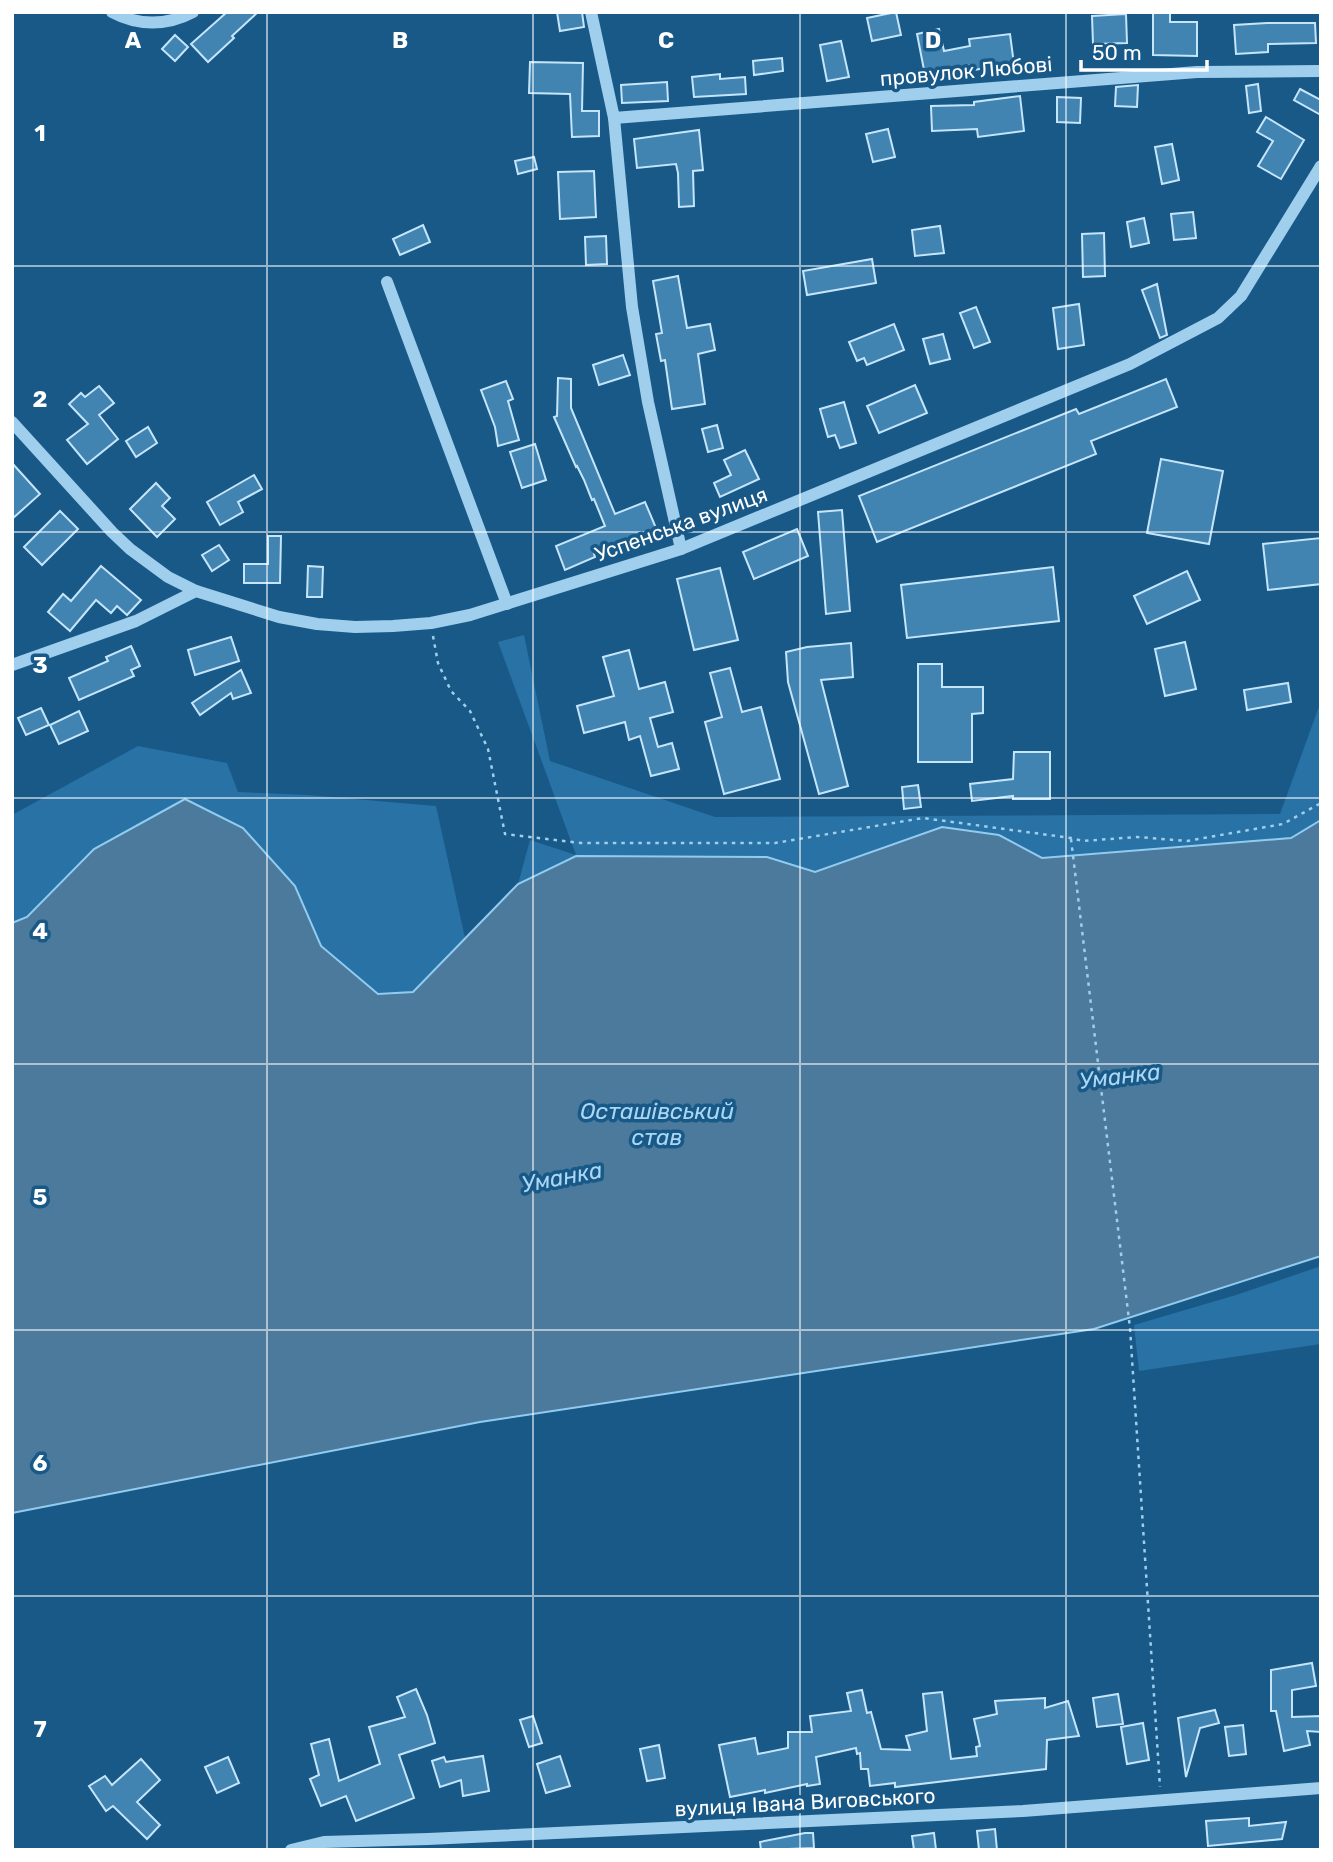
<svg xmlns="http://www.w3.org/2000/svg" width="1333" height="1862" viewBox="0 0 1333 1862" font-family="Rubik,sans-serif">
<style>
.green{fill:#2872a5}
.water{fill:#4b7a9c;stroke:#92cbf0;stroke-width:2}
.building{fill:#4183b1;stroke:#c5e5fa;stroke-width:2}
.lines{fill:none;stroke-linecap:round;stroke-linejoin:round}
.path{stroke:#a0ceed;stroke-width:2.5;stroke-dasharray:3.5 5;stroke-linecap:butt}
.minor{stroke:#a0ceed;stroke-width:12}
.grid{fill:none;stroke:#fff;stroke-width:2;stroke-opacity:0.55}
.labels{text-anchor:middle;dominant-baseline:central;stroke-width:7;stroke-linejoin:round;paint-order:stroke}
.street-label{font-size:21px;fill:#fff;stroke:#185988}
.water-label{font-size:23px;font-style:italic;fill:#abd7f5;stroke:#185988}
.grid-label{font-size:23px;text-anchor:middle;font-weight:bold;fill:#fff;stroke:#185988;stroke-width:7;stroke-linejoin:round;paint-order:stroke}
</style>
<rect width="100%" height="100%" fill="#185988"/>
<g class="green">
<polygon points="524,635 550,761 715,817 1280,814 1321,701 1321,820 1292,838 1042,858 999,835 942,827 815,872 767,857 577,856 518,884 530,840 576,855 498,642"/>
<polygon points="138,746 227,763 238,792 308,795 436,806 465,938 413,992 377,994 321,946 295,886 94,849 27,917 12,923 12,815"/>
<polygon points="1321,1266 1321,1344 1139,1371 1134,1325 1236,1295"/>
</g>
<polygon class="water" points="185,799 243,828 295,886 321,946 378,994 413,992 518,884 576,856 767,857 815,872 942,827 999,835 1042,858 1291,838 1321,820 1321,1256 1094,1329 480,1422 12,1513 12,923 27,917 94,849"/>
<g class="building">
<polygon points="227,12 258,12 232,36 234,38 208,62 191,44"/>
<polygon points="557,12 582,12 584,27 560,31"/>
<polygon points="896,12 901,35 872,41 867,18"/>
<polygon points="1153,12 1170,12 1170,22 1197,22 1197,56 1153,55"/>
<polygon points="1126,14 1127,43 1093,44 1092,16"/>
<polygon points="1267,23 1315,23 1316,43 1268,44 1268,52 1236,54 1234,25"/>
<polygon points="939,29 944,51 970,46 969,39 1010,34 1014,64 973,70 972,65 925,75 917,34"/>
<polygon points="175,35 188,47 175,61 162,49"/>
<polygon points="841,41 849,77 827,81 820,45"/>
<polygon points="782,58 783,71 754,75 753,61"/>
<polygon points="530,62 583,63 582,111 599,111 599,136 572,137 570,94 529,93"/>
<polygon points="720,74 720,79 745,77 746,94 694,97 692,77"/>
<polygon points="667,82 668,101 622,103 621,85"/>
<polygon points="1258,84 1261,111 1249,113 1246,86"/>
<polygon points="1138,85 1137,107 1115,106 1116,87"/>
<polygon points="1300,89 1321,100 1321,115 1294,100"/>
<polygon points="1020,96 1024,131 978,137 977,129 932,131 931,106 974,105 974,102"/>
<polygon points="1057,97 1081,98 1080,123 1057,122"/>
<polygon points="1266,117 1304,140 1281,179 1258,166 1273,141 1257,132"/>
<polygon points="888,129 895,157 873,162 866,134"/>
<polygon points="699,130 703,170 693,171 694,206 679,207 678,173 676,164 637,168 634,139"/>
<polygon points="1172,144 1179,180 1162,184 1155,147"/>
<polygon points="534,157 537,169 518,174 515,161"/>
<polygon points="594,171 596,217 560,219 558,172"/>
<polygon points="1193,212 1196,238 1174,240 1171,214"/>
<polygon points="1144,218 1149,243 1131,247 1127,222"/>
<polygon points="423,225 430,242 400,255 393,239"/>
<polygon points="940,226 944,253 915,256 912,230"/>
<polygon points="1104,233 1105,276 1083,277 1082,234"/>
<polygon points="606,236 607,264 586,265 585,237"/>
<polygon points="872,259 876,283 807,295 803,271"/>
<polygon points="678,276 687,328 710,324 715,350 698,354 705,404 672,409 665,360 661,361 656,334 662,333 653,281"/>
<polygon points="1157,284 1167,335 1160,338 1142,290"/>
<polygon points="1079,304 1084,345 1058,349 1053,308"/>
<polygon points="976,307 990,342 974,348 960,313"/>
<polygon points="894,324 904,350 867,365 864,358 857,361 849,342"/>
<polygon points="943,334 950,359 930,364 923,339"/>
<polygon points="623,355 630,375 599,385 593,365"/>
<polygon points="558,378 571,379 571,408 615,514 645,502 656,528 594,554 595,557 565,570 556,546 605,526 594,499 592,500 584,480 577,466 576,467 554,417 557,416"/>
<polygon points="1166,379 1177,407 1091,441 1096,454 877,542 859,496 1076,409 1079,414"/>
<polygon points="506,381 513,399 508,401 519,440 498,446 495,427 481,390"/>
<polygon points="915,385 927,413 879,433 867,406"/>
<polygon points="99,386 114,403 99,415 118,439 87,464 67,440 88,424 69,404 81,393 85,397"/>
<polygon points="844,402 856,443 840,448 835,435 828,437 820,409"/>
<polygon points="717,425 723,448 708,452 702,429"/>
<polygon points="148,427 157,443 136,457 126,441"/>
<polygon points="535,444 546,480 522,488 510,452"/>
<polygon points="745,450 759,479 720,497 714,483 731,475 724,460"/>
<polygon points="1161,459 1223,471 1209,544 1147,533"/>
<polygon points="12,463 40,494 12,519"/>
<polygon points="254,475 262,489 238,502 243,512 220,525 207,502"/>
<polygon points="156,483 170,498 162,506 175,519 157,537 130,509"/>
<polygon points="842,510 850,611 826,614 818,512"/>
<polygon points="60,511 78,529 42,565 24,547"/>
<polygon points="797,529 808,556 754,579 743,552"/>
<polygon points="268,536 281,536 280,583 244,583 244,564 268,564"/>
<polygon points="1321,538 1321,584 1268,590 1263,544"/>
<polygon points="219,545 229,560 212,571 202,555"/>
<polygon points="101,566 141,600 127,615 117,606 111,613 96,600 70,631 48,612 63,594 71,601"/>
<polygon points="308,566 323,567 322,597 307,597"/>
<polygon points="1053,567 1059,621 907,638 901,585"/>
<polygon points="720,568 738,640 694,650 677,579"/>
<polygon points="1187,571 1200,600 1147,624 1134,596"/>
<polygon points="231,637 239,661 195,675 188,650"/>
<polygon points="1185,642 1196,689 1165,696 1155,649"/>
<polygon points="851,643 853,677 821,680 848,786 819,794 788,682 786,652 807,647"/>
<polygon points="131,646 140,666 131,670 134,676 79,700 69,678 108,661 106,657"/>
<polygon points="629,650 639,689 665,682 673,712 650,718 658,747 672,743 679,769 651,776 640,736 629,740 625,722 584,733 577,706 614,696 603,657"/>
<polygon points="918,664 942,664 942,687 983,687 983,713 972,714 972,762 918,762"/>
<polygon points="730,668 742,712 761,707 780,779 724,794 705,722 722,717 710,673"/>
<polygon points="241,670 251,693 233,699 231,693 200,715 192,703"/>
<polygon points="1288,683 1291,702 1247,710 1244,690"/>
<polygon points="41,708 49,725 26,735 18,718"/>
<polygon points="79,711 88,731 59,744 50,725"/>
<polygon points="1014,752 1050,752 1050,799 1013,799 1013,796 972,801 970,784 1013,779"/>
<polygon points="918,785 921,807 904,809 902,787"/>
<polygon points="1312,1663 1316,1686 1292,1690 1292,1717 1321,1716 1321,1732 1307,1731 1310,1745 1284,1751 1276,1711 1271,1711 1271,1670"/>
<polygon points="416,1689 427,1715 435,1743 399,1755 414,1798 356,1821 346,1796 321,1806 310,1779 319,1775 311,1744 329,1739 339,1781 380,1764 369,1727 405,1717 397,1697"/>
<polygon points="862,1690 867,1713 871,1712 881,1749 910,1750 906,1736 927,1731 923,1694 942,1692 951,1759 977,1756 976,1747 980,1746 974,1719 997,1714 995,1701 1045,1698 1045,1708 1068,1701 1079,1736 1047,1740 1046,1769 895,1787 895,1783 870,1786 868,1769 861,1769 860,1753 857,1754 856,1748 816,1757 820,1784 807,1786 807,1784 765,1793 765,1790 730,1797 719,1745 755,1738 758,1754 788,1748 788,1732 812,1732 810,1716 851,1711 847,1693"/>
<polygon points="1118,1694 1123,1724 1097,1727 1093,1698"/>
<polygon points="1215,1710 1219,1723 1200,1728 1186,1777 1178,1718"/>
<polygon points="533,1716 542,1743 529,1747 520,1720"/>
<polygon points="1143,1723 1149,1760 1127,1764 1121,1727"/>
<polygon points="1243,1725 1246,1754 1229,1756 1225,1727"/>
<polygon points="659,1745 665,1778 647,1781 640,1749"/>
<polygon points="483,1756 489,1791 463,1796 461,1780 440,1787 432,1761 444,1757 446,1762"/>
<polygon points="560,1756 570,1786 546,1793 537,1764"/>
<polygon points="228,1757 239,1783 217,1793 205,1767"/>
<polygon points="141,1759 160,1780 137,1802 160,1825 147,1839 113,1806 106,1811 89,1786 105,1776 112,1785"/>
<polygon points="1249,1818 1249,1826 1286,1822 1282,1839 1208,1846 1206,1821"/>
<polygon points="995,1829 997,1850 979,1850 977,1831"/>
<polygon points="805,1833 813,1833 814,1848 761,1850 760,1842"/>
<polygon points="934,1833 936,1850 914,1850 912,1836"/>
</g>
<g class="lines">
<g class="path">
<polyline points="433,636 438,663 451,691 470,711 488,749 505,834 581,843 775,843 923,818 1071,838 1083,841 1137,837 1187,841 1283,824 1321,803"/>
<polyline points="1071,839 1130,1328 1160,1787"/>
</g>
<g class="minor">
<path d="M112,12C138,26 167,26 193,12"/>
<polyline points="591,12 614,118 1197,72 1321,71"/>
<polyline points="614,118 632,307 648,402 681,549"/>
<polyline points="387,282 507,604"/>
<polyline points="12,422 112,532 130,549 168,577 196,591 279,617 317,624 355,627 393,626 431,623 470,615 681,549 1130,364 1218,318 1241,296 1321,166"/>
<polyline points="12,665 136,621 196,591"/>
<polyline points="291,1850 324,1842 428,1839 1023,1811 1321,1788"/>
</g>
</g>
<path class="grid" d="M267,12V1850M533,12V1850M800,12V1850M1066,12V1850M12,266H1321M12,532H1321M12,798H1321M12,1064H1321M12,1330H1321M12,1596H1321"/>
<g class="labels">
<g class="street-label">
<text transform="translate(966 71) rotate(-5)">провулок Любові</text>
<text transform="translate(681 524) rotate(-20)">Успенська вулиця</text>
<text transform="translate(805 1802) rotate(-3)">вулиця Івана Виговського</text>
</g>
<g class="water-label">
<text transform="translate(1120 1076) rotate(-7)">Уманка</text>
<text x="657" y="1111">Осташівський<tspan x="657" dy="26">став</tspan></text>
<text transform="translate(562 1177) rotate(-11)">Уманка</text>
</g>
</g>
<g class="grid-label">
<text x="133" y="48">A</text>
<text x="400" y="48">B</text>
<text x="666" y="48">C</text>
<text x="933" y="48">D</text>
<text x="40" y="141">1</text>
<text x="40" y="407">2</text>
<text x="40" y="673">3</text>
<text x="40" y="939">4</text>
<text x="40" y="1205">5</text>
<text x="40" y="1471">6</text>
<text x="40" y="1737">7</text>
</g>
<rect width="1333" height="1862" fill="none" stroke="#ffffff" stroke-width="28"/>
<path d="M1081 60v10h126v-10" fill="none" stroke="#ffffff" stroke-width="3.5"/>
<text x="1092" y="60" font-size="21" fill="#ffffff" stroke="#185988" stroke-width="5" paint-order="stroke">50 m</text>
</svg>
